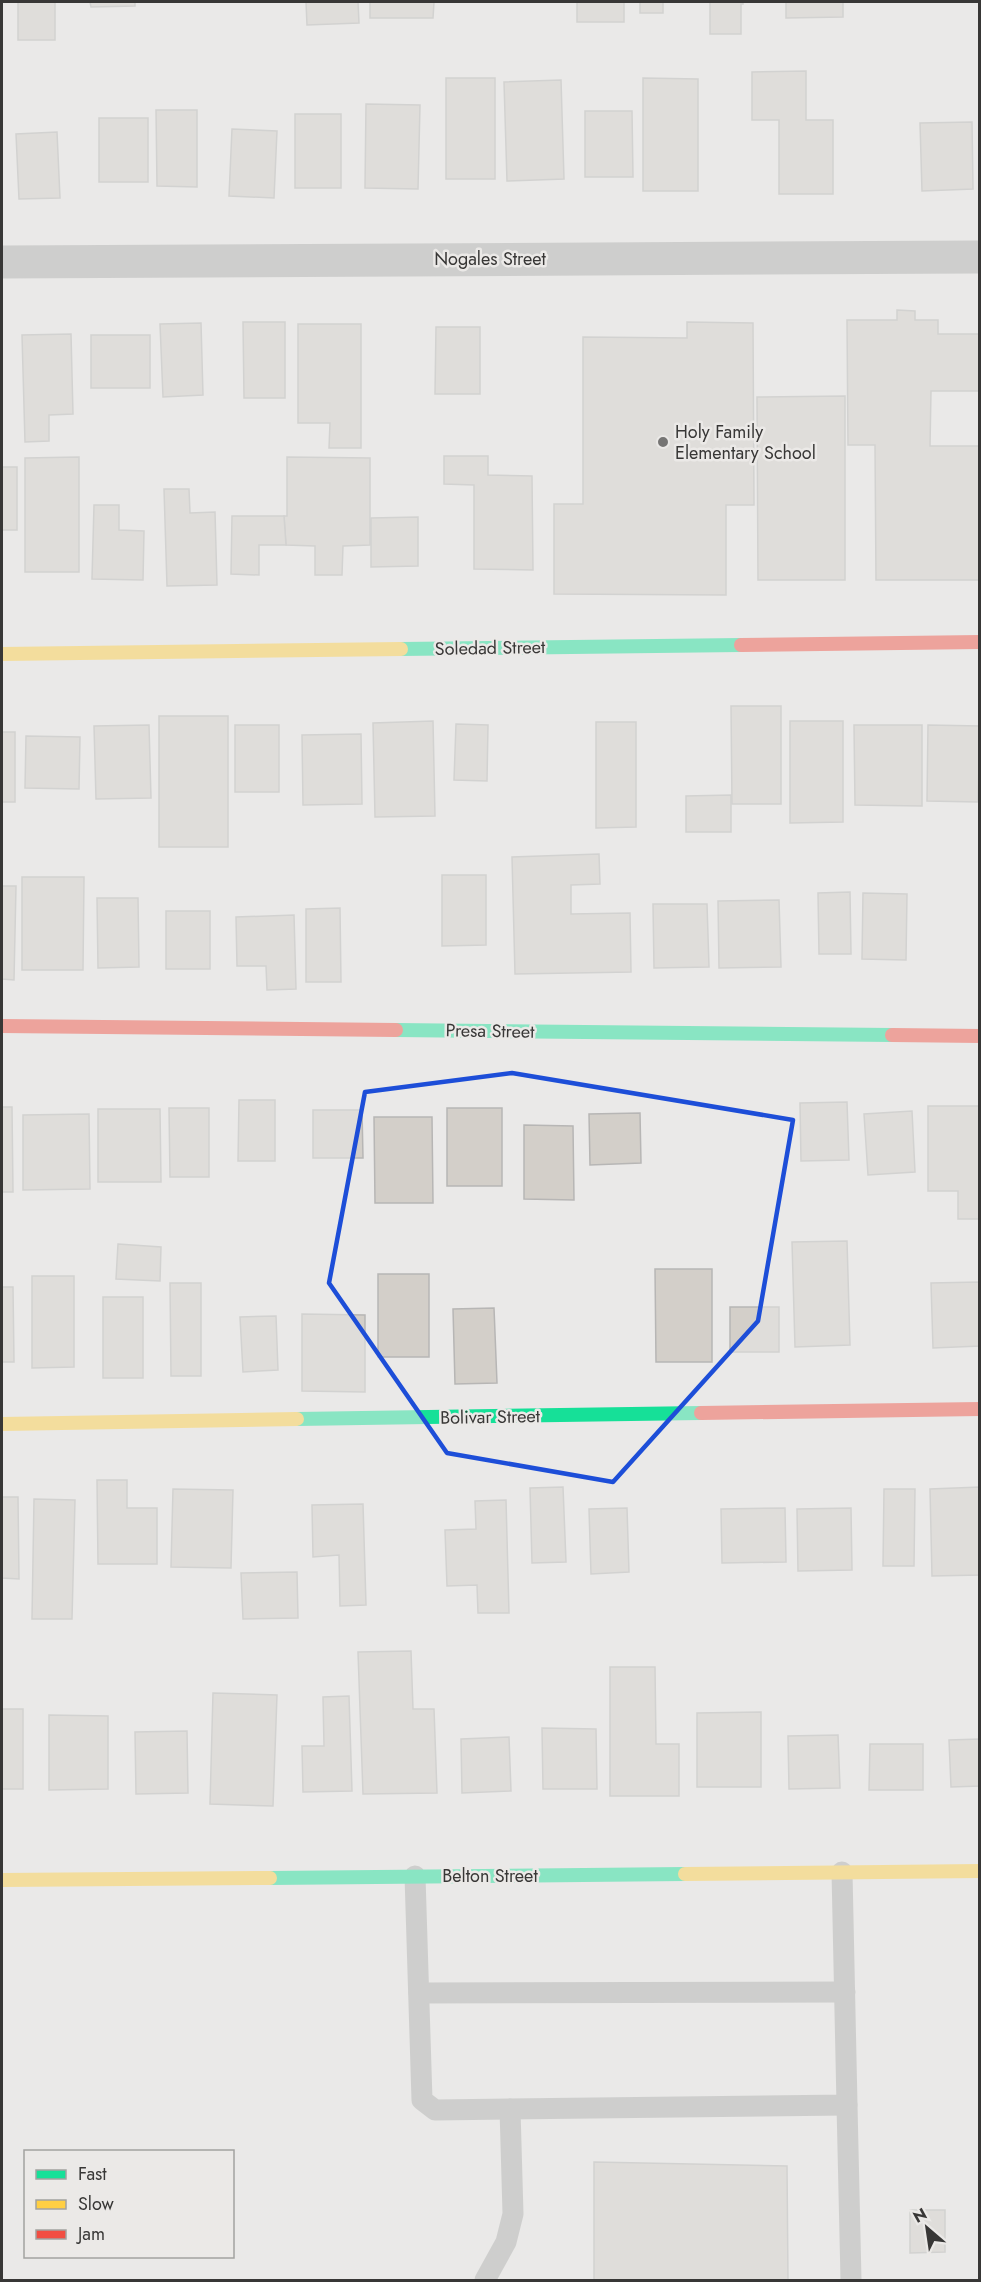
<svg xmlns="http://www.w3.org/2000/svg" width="981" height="2282" viewBox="0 0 981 2282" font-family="Jost,sans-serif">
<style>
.building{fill:#d3cfc9;stroke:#b7b6b5;stroke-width:1.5}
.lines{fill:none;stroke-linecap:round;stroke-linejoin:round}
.lane{stroke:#aeaeae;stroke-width:21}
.street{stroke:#aeaeae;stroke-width:33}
.fast{stroke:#16e098;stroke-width:14}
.slow{stroke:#ffcf43;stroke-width:14}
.jam{stroke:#f24e42;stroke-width:14}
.marked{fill:none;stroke:#1d4ed8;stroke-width:4.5;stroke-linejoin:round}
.poi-dot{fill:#767574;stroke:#ebe9e7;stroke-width:2}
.labels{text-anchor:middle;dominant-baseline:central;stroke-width:5;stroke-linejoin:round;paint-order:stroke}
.street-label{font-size:18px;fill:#383736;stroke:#ebe9e7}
.poi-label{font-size:18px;fill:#383736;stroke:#ebe9e7;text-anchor:start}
</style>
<rect width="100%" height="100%" fill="#eae9e8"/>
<g class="building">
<rect x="18" y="2" width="37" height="38"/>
<polygon points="90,2 135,2 135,6 91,7"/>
<polygon points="306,2 358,2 359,23 307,25"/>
<polygon points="370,2 434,2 433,18 370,18"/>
<rect x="577" y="2" width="47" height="20"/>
<rect x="640" y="2" width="23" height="11"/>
<polygon points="710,2 743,2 743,4 741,4 741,34 710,34"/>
<polygon points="786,2 843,2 843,17 786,18"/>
<polygon points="806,71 806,120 833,120 833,194 779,194 779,120 752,120 752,72"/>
<rect x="446" y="78" width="49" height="101"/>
<polygon points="643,78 698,79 698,191 643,191"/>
<polygon points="561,80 564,179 507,181 504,82"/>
<polygon points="366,104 420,105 418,189 365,188"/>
<polygon points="156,110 197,110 197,187 157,186"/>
<polygon points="585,111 632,111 633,177 585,177"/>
<rect x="295" y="114" width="46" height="74"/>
<rect x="99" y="118" width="49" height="64"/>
<polygon points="972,122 973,189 922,191 920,123"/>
<polygon points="232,129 277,131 274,198 229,196"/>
<polygon points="57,132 60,198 19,199 16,134"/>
<polygon points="897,310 915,311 915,320 938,320 938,334 980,334 980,391 931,391 930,446 980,446 980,580 876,580 875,445 848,445 847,320 897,320"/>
<polygon points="243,322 285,322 285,398 244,398"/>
<polygon points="687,322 753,323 754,505 726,505 726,595 554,594 554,504 583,504 583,337 687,338"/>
<polygon points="201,323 203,395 163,397 160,324"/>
<polygon points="298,324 361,324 361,448 329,448 330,423 298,423"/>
<polygon points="436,327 480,327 480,394 435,394"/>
<polygon points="71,334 73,414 49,415 49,441 25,442 22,335"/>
<rect x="91" y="335" width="59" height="53"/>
<polygon points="845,396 845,580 758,580 757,397"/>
<polygon points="444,456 488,456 488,475 532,476 533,570 474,569 474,485 444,484"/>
<polygon points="79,457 79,572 25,572 25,458"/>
<polygon points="287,457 370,458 370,545 343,546 342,575 315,575 315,546 286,545 284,516 287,516"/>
<rect x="2" y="467" width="15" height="63"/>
<polygon points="164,489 189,489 190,513 215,512 217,585 167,586"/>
<polygon points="94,505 119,505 119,530 144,531 143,580 92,579"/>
<polygon points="232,516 284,516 286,545 259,545 259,575 231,574"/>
<polygon points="418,517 418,566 371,567 371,518"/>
<polygon points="731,706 781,706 781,804 732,804"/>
<rect x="159" y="716" width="69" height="131"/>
<polygon points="433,721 435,816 375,817 373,723"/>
<polygon points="790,721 843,721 843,822 790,823"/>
<polygon points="596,722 636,722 636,827 596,828"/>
<polygon points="456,724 488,725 487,781 454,780"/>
<polygon points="149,725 151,798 96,799 94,726"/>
<rect x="235" y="725" width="44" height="67"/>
<polygon points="854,725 922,725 922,806 855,805"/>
<polygon points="928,725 980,726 978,802 927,801"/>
<rect x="2" y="732" width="13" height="70"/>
<polygon points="361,734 362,804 303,805 302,735"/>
<polygon points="26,736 80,737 79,789 25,788"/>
<polygon points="731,795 731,832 686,832 686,796"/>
<polygon points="599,854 600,884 571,885 571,914 630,913 631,972 515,974 512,857"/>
<polygon points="442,875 486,875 486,945 442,946"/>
<polygon points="22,877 84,877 83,970 22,970"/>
<polygon points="2,886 16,886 14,980 2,979"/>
<polygon points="850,892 851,954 819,954 818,893"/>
<polygon points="863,893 907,894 906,960 862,959"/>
<polygon points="97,898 138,898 139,967 98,968"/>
<polygon points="779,900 781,967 719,968 718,901"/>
<polygon points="653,904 707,904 709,967 654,968"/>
<polygon points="340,908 341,982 306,982 306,909"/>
<rect x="166" y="911" width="44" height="58"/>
<polygon points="294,915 296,989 267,990 266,966 237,966 236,917"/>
<polygon points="239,1100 275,1100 275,1161 238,1161"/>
<polygon points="847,1102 849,1160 801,1161 800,1103"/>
<polygon points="928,1106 980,1106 980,1219 958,1219 958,1191 928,1191"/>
<polygon points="2,1107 12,1107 13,1192 2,1192"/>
<polygon points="169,1108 209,1108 209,1177 170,1177"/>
<rect x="447" y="1108" width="55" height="78"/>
<polygon points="98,1109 160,1109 161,1182 98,1182"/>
<polygon points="313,1110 362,1110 363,1158 313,1158"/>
<polygon points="912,1111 915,1172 868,1175 864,1114"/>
<polygon points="640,1113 641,1163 590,1165 589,1114"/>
<polygon points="89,1114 90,1189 23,1190 23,1115"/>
<polygon points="374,1117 432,1117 433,1203 375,1203"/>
<polygon points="524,1125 573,1126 574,1200 524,1199"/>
<polygon points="847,1241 850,1345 795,1347 792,1242"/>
<polygon points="118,1244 161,1247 160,1281 116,1279"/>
<polygon points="655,1269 712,1269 712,1362 656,1362"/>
<rect x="378" y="1274" width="51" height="83"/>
<polygon points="32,1276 74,1276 74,1367 32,1368"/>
<polygon points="980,1282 980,1346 933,1348 931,1283"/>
<polygon points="170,1283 201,1283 201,1376 171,1376"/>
<polygon points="2,1287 13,1287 14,1362 2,1362"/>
<rect x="103" y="1297" width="40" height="81"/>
<rect x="730" y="1307" width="49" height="45"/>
<polygon points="494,1308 497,1383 455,1384 453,1309"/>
<polygon points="302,1314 365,1315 365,1392 302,1391"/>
<polygon points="276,1316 278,1370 243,1372 240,1317"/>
<polygon points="97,1480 127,1480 127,1508 157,1508 157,1564 98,1564"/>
<polygon points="563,1487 566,1562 532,1563 530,1488"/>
<polygon points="980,1487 980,1575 932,1576 930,1489"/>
<polygon points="173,1489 233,1490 231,1568 171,1567"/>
<polygon points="884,1489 915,1489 914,1566 883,1566"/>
<polygon points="2,1497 18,1497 19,1579 2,1578"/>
<polygon points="34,1499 75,1500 72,1619 32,1619"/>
<polygon points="506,1500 509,1613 478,1613 477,1585 447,1586 445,1530 476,1529 475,1501"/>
<polygon points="363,1504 366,1605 340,1606 339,1555 313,1557 312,1505"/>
<polygon points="627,1508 629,1572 591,1574 589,1509"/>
<polygon points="785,1508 786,1562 722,1563 721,1509"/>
<polygon points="851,1508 852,1570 798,1571 797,1509"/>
<polygon points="297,1572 298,1618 243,1619 241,1573"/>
<polygon points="411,1651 413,1709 434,1709 437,1793 363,1794 358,1652"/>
<polygon points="610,1667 655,1667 656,1744 679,1744 679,1796 610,1796"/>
<polygon points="213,1693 277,1695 273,1806 210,1804"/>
<polygon points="349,1696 352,1791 303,1792 302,1746 324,1746 323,1697"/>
<rect x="2" y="1709" width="21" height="80"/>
<polygon points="761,1712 761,1787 697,1787 697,1713"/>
<polygon points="49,1715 108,1716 108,1789 49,1790"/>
<polygon points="542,1728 596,1729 597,1789 543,1789"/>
<polygon points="187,1731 188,1793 136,1794 135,1732"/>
<polygon points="838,1735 840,1788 789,1789 788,1736"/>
<polygon points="509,1737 511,1791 462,1793 461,1739"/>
<polygon points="980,1739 980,1786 951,1787 949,1740"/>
<polygon points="870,1744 923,1744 923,1790 869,1790"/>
<polygon points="594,2162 787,2166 788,2280 594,2280"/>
<polygon points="910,2210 945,2210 945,2252 910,2253"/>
</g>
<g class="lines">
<g class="lane">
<polyline points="415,1876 422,2100 435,2110 847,2105 842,1872"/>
<polyline points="419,1993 845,1992"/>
<polyline points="847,2105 851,2280"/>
<polyline points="485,2280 506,2242 513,2214 510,2109"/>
</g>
<polyline class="street" points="2,262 980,257"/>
<g class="fast">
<polyline points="401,649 741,645"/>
<polyline points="396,1030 892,1035"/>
<polyline points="297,1419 701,1413"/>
<polyline points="270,1878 685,1874"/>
</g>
<g class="slow">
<polyline points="2,654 401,649"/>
<polyline points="2,1424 297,1419"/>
<polyline points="685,1874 980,1871"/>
<polyline points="2,1880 270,1878"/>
</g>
<g class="jam">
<polyline points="741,645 980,642"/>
<polyline points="2,1026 396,1030"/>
<polyline points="892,1035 980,1036"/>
<polyline points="701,1413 980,1409"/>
</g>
</g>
<path d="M0 0H981V2282H0ZM512,1073L793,1120L758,1321L613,1482L447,1453L329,1283L365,1092Z" fill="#eae9e8" fill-opacity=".55" fill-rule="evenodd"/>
<path class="marked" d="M512,1073L793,1120L758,1321L613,1482L447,1453L329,1283L365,1092Z"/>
<circle class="poi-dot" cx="663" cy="442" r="6"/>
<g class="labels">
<g class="street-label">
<text x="490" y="259">Nogales Street</text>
<text transform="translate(490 648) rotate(-1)">Soledad Street</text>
<text transform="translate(490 1031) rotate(1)">Presa Street</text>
<text transform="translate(490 1417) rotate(-1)">Bolivar Street</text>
<text x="490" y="1876">Belton Street</text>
</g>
<g class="poi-label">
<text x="675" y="432">Holy Family<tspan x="675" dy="21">Elementary School</tspan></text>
</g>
</g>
<rect width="981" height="2282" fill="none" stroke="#383736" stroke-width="6"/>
<rect x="24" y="2150" width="210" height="108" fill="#ebe9e7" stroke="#a3a2a0" stroke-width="1.5"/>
<rect x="36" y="2170" width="30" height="9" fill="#16e098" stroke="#a3a2a0" stroke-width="1.5"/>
<text x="78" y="2180" font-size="18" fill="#383736">Fast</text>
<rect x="36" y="2200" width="30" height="9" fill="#ffcf43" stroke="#a3a2a0" stroke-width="1.5"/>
<text x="78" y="2210" font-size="18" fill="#383736">Slow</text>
<rect x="36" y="2230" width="30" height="9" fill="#f24e42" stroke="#a3a2a0" stroke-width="1.5"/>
<text x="78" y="2240" font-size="18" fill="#383736">Jam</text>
<g transform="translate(927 2228) rotate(331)" stroke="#ebe9e7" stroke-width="4.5" paint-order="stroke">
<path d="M0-4.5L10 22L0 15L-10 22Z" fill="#383736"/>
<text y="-9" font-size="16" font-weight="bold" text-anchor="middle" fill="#383736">N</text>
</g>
</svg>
